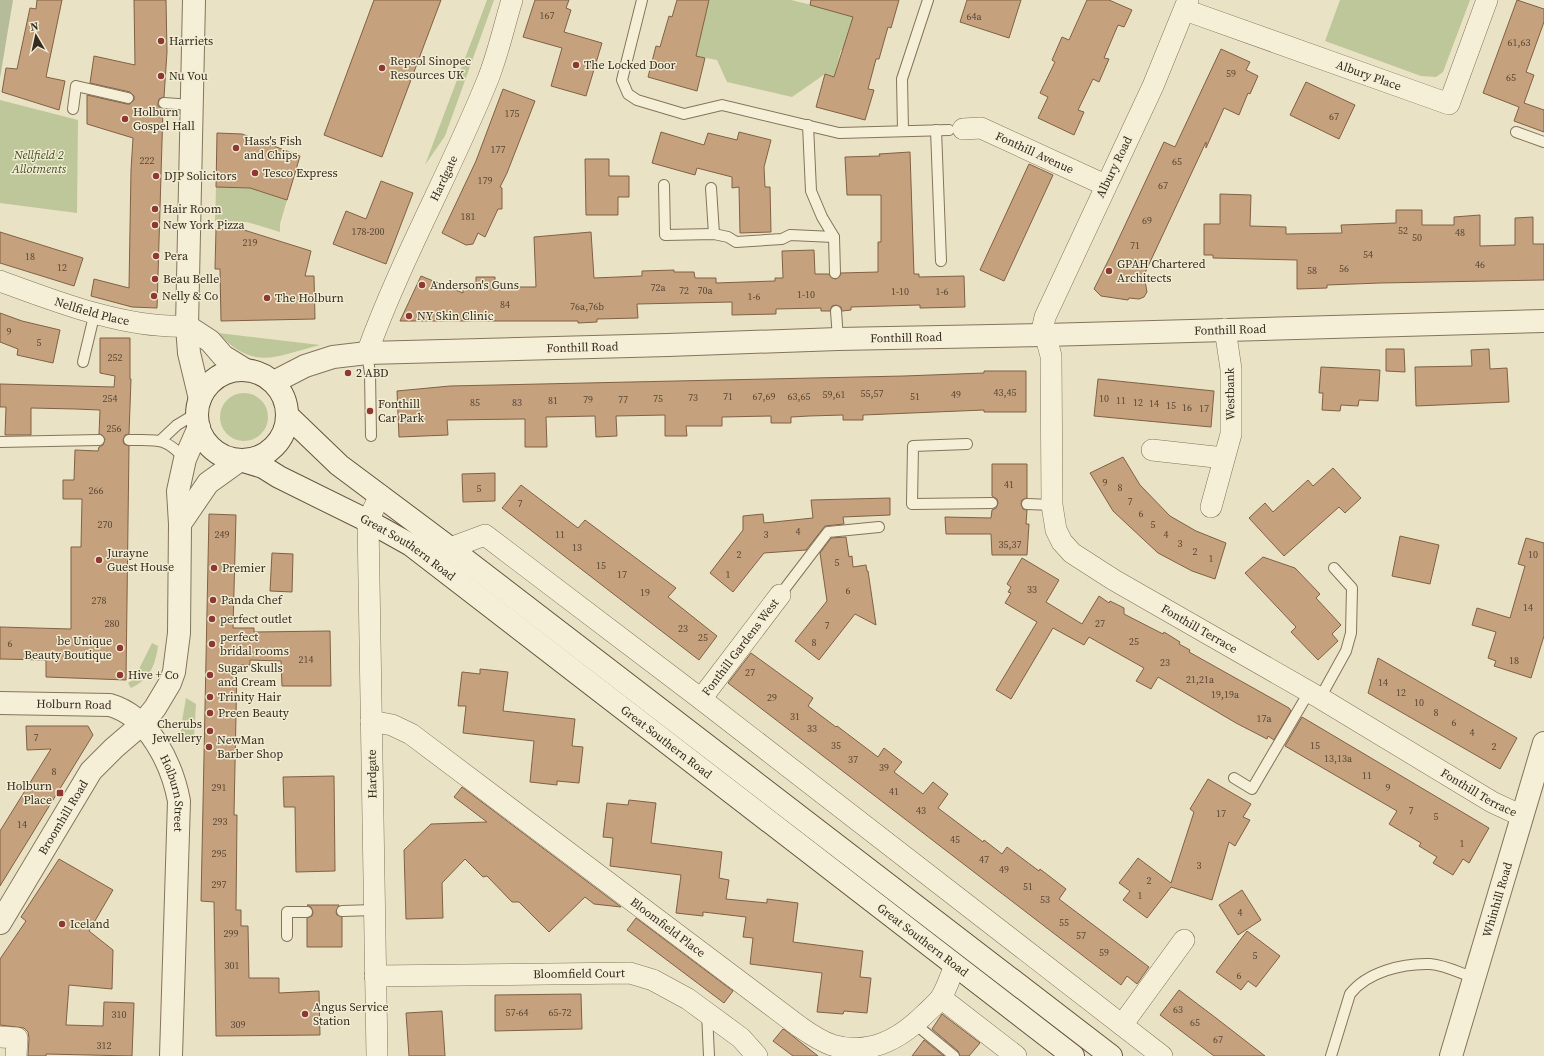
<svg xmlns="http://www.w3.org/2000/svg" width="1544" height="1056" viewBox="0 0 1544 1056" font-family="'Source Serif 4',serif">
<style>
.green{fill:#bec799}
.cemetery{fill:#b5bd98}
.building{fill:#c5a17d;stroke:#816144}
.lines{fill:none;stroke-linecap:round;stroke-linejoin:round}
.service-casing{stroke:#84745c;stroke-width:12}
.minor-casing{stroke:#84745c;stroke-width:22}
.tertiary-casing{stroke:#84745c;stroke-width:24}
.secondary-casing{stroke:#65563f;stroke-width:24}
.service{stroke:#f6efd7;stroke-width:10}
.minor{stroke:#f6efd7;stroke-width:21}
.tertiary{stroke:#f6efd7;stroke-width:22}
.secondary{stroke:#f6efd7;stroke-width:22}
.poi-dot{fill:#8e3831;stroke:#f2ecd3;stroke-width:1.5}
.labels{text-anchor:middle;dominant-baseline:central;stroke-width:3;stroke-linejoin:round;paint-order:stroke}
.number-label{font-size:10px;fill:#594836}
.poi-label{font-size:12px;fill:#352b1f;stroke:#f2ecd3;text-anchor:start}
.street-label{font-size:12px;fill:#352b1f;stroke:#f2ecd3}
.park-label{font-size:12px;font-style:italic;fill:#425027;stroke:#f2ecd3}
</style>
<rect width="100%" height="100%" fill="#eae2c5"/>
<g class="green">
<polygon points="487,0 494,0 445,136 425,165"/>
<polygon points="709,0 791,0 861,17 844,50 841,50 834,77 825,74 792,97 727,82 717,60 696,56"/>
<polygon points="1340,0 1470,0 1443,72 1436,77 1421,76 1325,41"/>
<polygon points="0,100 78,120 77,213 0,203"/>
<polygon points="216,187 250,188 287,200 280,224 280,232 247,222 215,221"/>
<path d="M218,333L320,345C275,356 255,372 218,333Z"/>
<circle cx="244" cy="417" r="24"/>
<path d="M152,643L158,646C155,666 150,679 131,688L128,683L134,679Z"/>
<polygon points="186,698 196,704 194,738 181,742 181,727"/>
</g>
<polygon class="cemetery" points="0,0 13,0 0,78"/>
<g class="building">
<polygon points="37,0 62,0 46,77 65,81 59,110 2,92 6,68 17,69 30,8 36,9"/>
<polygon points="134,0 166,0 167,52 164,97 159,99 158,103 158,106 163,109 157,308 132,307 91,296 94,279 129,288 131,170 133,138 87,124 87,95 127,104 130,104 134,100 134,96 130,92 90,83 94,56 135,65"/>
<polygon points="374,0 441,0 382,157 324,135"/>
<polygon points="535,0 569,0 566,8 571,10 564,32 602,43 586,96 551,86 562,48 523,37"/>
<polygon points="677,0 709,0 696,56 705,58 697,91 648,77 656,46 660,47 669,16 672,17"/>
<polygon points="811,0 899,0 891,28 888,27 879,59 876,59 868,89 874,90 865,120 816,107 825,74 834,77 853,17 810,5"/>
<polygon points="967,0 1021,0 1009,38 960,22"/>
<polygon points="1087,0 1109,0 1132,10 1124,27 1118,25 1104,58 1109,59 1099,82 1093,79 1078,110 1084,112 1074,135 1038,118 1048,97 1040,93 1055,62 1052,60 1062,37 1069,40"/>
<polygon points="1517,0 1544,9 1544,22 1526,72 1534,75 1524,103 1544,110 1544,132 1514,121 1519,107 1483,93"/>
<polygon points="1221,49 1250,62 1246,70 1258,76 1250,94 1248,93 1239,115 1224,108 1206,148 1206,142 1144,275 1147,292 1144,297 1139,299 1129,298 1128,300 1101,296 1094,289 1112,253 1164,142 1175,147"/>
<polygon points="1306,82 1355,105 1339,139 1290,115"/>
<polygon points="503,89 535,101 507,173 500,187 502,188 502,209 498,209 485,237 478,233 473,244 466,245 442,233 476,161"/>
<polygon points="661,132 704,145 708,133 737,140 739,132 771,140 764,167 765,187 770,187 771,232 740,233 739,187 732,188 732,177 697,168 695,175 652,163"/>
<polygon points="217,133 242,134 300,156 287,200 250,188 216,187"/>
<polygon points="910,152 914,274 919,274 919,277 964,276 965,307 920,308 920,305 851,307 851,310 842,311 841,307 836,305 832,306 830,311 821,311 821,308 776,309 776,314 732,315 732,302 637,304 638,318 597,319 597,322 578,323 578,321 400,321 421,276 463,293 463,283 476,283 476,277 495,277 495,287 536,287 534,237 591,232 594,278 642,276 642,271 674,270 674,272 694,272 695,278 716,278 716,283 775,281 775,278 783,278 782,251 814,250 815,274 829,274 832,278 836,279 840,276 841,273 878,272 878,242 881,242 881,195 847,195 845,157 880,156 879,154"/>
<polygon points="585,159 609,159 609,176 629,176 629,197 618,197 618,215 586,215"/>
<polygon points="1029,164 1053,175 1004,281 980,270"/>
<polygon points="381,181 413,193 386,264 333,244 346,211 366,219"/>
<polygon points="1220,194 1251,195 1250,226 1286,227 1286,234 1342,233 1341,225 1396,223 1396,210 1422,210 1422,225 1454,225 1454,217 1480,215 1480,246 1515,245 1515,218 1533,217 1533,244 1544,244 1544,280 1380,283 1327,285 1327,288 1297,289 1297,260 1213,258 1213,255 1204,255 1204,224 1220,224"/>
<polygon points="216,229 244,230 311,251 305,276 314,276 315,319 221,321 220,269 215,269"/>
<polygon points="0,232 83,258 74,286 0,263"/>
<polygon points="0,313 22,321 60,330 53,363 17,355 18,349 0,342"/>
<polygon points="100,338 130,338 130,379 131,379 129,434 125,435 123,440 124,444 129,446 126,680 46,677 46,660 0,659 0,627 71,629 71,547 81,547 82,499 63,499 63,480 74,480 75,450 98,451 99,447 103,445 105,439 102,435 99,434 100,410 75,409 31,408 31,435 5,435 6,407 0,407 0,384 114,387 115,376 100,373"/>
<polygon points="1386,349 1404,349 1405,372 1386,371"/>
<polygon points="1489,349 1490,369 1507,368 1509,402 1416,406 1415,367 1472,366 1471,350"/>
<polygon points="1321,367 1380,370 1378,401 1359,400 1358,406 1341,405 1340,411 1322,410 1323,393 1319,393"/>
<polygon points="984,371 1026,371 1026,412 984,412 984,410 863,415 863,420 843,420 843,415 809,416 791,417 791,423 771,423 771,416 722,417 722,426 686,426 687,436 665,436 665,415 616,416 617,436 596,437 595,416 546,417 547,447 525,447 525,419 447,420 448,435 399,437 397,391 450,386 904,376 984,373"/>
<polygon points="1098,379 1214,391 1211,427 1094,416"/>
<polygon points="1123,457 1140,485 1170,516 1196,531 1226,543 1215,579 1192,571 1158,553 1113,511 1090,473"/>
<polygon points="992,464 1027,464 1027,498 1022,500 1021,504 1023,509 1027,510 1026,524 1029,524 1027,555 992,555 991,534 946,534 945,517 991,518 992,510 996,508 998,503 997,499 992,496"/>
<polygon points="1333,468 1361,498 1345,513 1339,507 1284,556 1249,518 1265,503 1273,512 1308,480 1313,486"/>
<polygon points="495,473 495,501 463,502 462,474"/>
<polygon points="521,485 578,528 585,520 676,588 668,597 717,636 699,660 502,508"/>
<polygon points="890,498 890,515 843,517 844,524 825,526 806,550 764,553 733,592 710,573 743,530 743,516 763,514 764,523 813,518 811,500"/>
<polygon points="209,514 236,515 233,628 254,628 254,632 330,631 331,686 282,686 281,661 250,660 250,665 237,665 234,815 237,815 236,910 241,910 241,926 248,926 249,978 279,978 279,993 319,991 320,1035 216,1036 214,902 201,901"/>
<polygon points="1400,536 1439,545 1430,584 1392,576"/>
<polygon points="846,537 849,557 852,556 853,567 866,565 867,571 868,571 876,625 855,614 819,660 795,641 827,601 820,553 831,538"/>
<polygon points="1526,538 1544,543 1544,636 1531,678 1494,666 1496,661 1488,658 1496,632 1472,625 1477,608 1510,618 1525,566 1518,564"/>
<polygon points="272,553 293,554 292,592 270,591"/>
<polygon points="1263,557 1295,568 1320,594 1316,598 1341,625 1332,634 1338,641 1318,660 1291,632 1296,627 1245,573"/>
<polygon points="1022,558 1059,580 1046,602 1082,624 1099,596 1109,603 1110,601 1124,608 1124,614 1163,634 1164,632 1180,642 1179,644 1190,650 1189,652 1289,708 1291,711 1274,740 1268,736 1267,739 1236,723 1158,677 1151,689 1136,681 1144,668 1089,637 1084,645 1053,628 1011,699 996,690 1037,622 1005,603 1011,593 1008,592 1011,587 1007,584"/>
<polygon points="751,653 813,698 808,706 836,727 837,726 878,757 884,748 902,762 894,772 923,794 933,782 948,794 938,808 983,842 984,840 1002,854 1007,847 1039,871 1040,869 1066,889 1059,899 1149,967 1137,984 1127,976 1121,985 728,683"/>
<polygon points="1378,658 1517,738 1500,769 1368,693"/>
<polygon points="480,669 508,672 503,711 575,719 572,746 583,747 579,783 557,781 557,785 530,782 534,741 463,733 466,706 458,706 462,672 480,674"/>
<polygon points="1302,717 1489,828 1469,863 1463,859 1453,875 1433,863 1437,857 1419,846 1421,843 1389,824 1397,811 1285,746"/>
<polygon points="26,726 88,726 93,735 0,886 0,831 51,749 27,750"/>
<polygon points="334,776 335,871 296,872 295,807 284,807 283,777"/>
<polygon points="1208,779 1251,804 1243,817 1250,820 1235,846 1229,842 1212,900 1171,887 1147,918 1123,900 1130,891 1119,883 1138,858 1171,883 1194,812 1190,809"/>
<polygon points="462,787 621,907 594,904 585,897 549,932 519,902 512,902 487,876 483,877 465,859 442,883 443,918 406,919 404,850 431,824 487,822 454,797"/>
<polygon points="629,800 656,803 651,843 722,852 719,878 729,880 726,899 767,903 767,899 798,903 793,942 863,951 860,977 871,978 867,1013 844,1011 843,1014 817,1012 822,973 750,964 753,938 743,937 746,917 703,912 703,916 676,913 681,875 610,866 613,838 603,837 607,803 628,805"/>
<polygon points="59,859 113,890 89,931 113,950 112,989 69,985 66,1025 103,1026 104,1002 134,1003 132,1056 46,1054 46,1056 28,1056 29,1038 28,1032 24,1028 0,1025 0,959 26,921 21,917"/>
<polygon points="1242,890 1261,920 1238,935 1219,905"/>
<polygon points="307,905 339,905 336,912 337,915 342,917 342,947 307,947 307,918 312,916 313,912 311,907"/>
<polygon points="636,918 733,991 724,1003 627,930"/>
<polygon points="1247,931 1280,956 1256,987 1248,981 1241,990 1216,972"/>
<polygon points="1179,990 1216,1018 1265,1056 1214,1056 1160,1015"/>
<polygon points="581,994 582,1029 495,1031 495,995"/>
<polygon points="442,1011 445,1056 409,1056 406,1013"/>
<polygon points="942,1014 980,1043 969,1056 960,1056 958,1051 932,1029"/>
<polygon points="783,1029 785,1030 818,1056 793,1056 773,1041"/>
<polygon points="924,1040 944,1056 912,1056"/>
</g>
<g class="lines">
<g class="service-casing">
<g id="service">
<polyline points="642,0 622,80 628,94 637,100 684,114 722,105 839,133 949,130"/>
<polyline points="164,103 192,105"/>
<polyline points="73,109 76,86 128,98"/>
<polyline points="808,125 811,191 822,217 834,237 835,273"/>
<polyline points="936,130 941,261"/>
<polyline points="903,131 902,79 928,0"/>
<polyline points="1516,132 1544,142"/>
<polyline points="664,185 665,235 714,234 728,237 736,242 782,239 790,235 834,237"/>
<polyline points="711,188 714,234"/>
<polyline points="836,311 838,339"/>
<polyline points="367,353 370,373 371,436"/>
<polyline points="83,362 95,312"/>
<path d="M129,440C158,440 165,437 185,459"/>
<polyline points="161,440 177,425 197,413"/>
<polyline points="0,442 99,440"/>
<polyline points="967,444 913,446 912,504 992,503"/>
<polyline points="1027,504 1052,505"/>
<polyline points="780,595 828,532 879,527"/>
<polyline points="1320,698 1346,651 1351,633 1352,588 1334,568"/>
<polyline points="1234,778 1252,789 1309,692"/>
<polyline points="342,911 374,910"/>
<polyline points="287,936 287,912 307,912"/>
<polyline points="707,1013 709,1056"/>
<polyline points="915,1024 954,1056"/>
<path d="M1331,1056L1350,994C1367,972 1403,963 1430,964C1445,965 1460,973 1474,978"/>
</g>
</g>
<g class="minor-casing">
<g id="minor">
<path id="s1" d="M1188,0L1153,86L1045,317L1043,326L1051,356L1052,505L1056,530L1062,542L1072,553L1114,580L1320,698L1492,802L1522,816"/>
<path id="s2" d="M1185,10L1449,104L1487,0"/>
<path id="s3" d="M963,129L981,128L1105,185"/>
<path id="s4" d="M0,281C57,302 126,329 187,326"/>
<path id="s5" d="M367,353C401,259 451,171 488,79C498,54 504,26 512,0"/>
<polyline points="1152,450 1224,458"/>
<polyline points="1211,507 1231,434 1231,369 1225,329"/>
<polyline points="450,548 485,535 701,699 1162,1056"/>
<path id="s6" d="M701,699L780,595"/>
<path id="s7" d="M371,721L392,725L411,734L800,1027C810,1034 820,1041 832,1045C869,1056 899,1040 925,1014C930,1009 938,1003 942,996C947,987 951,976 955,965"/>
<path id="s8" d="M375,976L630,973L653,980L688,999L741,1038L757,1056"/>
<polyline points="941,998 1016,1056"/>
<polyline points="1122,1025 1184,940"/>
<polyline points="0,1037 17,1038 16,1056"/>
<polyline points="377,1056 368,521 380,495"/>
</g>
</g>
<g class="tertiary-casing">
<g id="tertiary">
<polyline points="194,0 187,326 189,353 200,399"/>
<polyline points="187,326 210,341 223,356 244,369"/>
<path id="s9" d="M274,382L305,366L333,357L367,353L668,345L838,339L1045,335L1544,321"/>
<polyline points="180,524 208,483 240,460"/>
<path id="s10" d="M0,703L110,705C149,716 172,764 179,801L171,1056"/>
<path id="s11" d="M0,923L91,771L114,748L142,724L155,708L170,683L174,672L179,633L180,524L178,491L185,459L199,427"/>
<path id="s12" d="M1451,1056L1544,743"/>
</g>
</g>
<g class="secondary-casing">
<g id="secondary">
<circle cx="242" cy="415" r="45"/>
<polyline points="288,416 339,465 450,548 1111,1056"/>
<path id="s13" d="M240,460L263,467L279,477L368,521L411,545L1073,1056"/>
</g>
</g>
<use href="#service" class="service"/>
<use href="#minor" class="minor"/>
<use href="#tertiary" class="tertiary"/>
<use href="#secondary" class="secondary"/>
</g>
<g class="poi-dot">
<circle cx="161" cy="41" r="4"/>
<circle cx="576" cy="65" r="4"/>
<circle cx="382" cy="68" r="4"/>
<circle cx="161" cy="76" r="4"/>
<circle cx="125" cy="119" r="4"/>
<circle cx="236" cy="148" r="4"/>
<circle cx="255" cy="173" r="4"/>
<circle cx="156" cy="176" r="4"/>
<circle cx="155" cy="209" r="4"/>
<circle cx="155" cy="225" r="4"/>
<circle cx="156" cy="256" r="4"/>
<circle cx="1109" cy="271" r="4"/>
<circle cx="155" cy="279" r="4"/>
<circle cx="422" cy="285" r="4"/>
<circle cx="154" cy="296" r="4"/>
<circle cx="267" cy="298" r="4"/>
<circle cx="409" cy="316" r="4"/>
<circle cx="348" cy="373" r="4"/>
<circle cx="370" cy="411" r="4"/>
<circle cx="99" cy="560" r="4"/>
<circle cx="214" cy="568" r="4"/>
<circle cx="213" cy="600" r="4"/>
<circle cx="212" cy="619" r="4"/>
<circle cx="212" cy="644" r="4"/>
<circle cx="120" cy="648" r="4"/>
<circle cx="120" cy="675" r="4"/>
<circle cx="210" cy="675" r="4"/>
<circle cx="210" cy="697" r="4"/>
<circle cx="210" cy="713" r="4"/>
<circle cx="210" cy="731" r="4"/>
<circle cx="209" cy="747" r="4"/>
<rect x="56" y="789" width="8" height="8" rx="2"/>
<circle cx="62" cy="924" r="4"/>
<circle cx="305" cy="1014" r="4"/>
</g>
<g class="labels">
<g class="number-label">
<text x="547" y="15">167</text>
<text x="974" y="16">64a</text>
<text x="1519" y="42">61,63</text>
<text x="1231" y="73">59</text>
<text x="1511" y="77">65</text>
<text x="512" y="113">175</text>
<text x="1334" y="116">67</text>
<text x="498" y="149">177</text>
<text x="147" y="160">222</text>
<text x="1177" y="161">65</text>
<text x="485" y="180">179</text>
<text x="1163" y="185">67</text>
<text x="468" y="216">181</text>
<text x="1147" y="220">69</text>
<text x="1403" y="230">52</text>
<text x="368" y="231">178-200</text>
<text x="1460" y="232">48</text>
<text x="1417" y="237">50</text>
<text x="250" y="242">219</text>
<text x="1135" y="245">71</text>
<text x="1368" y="254">54</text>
<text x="30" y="256">18</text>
<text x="1480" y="264">46</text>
<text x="62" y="267">12</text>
<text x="1344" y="268">56</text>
<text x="1312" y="270">58</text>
<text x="658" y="287">72a</text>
<text x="684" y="290">72</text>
<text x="705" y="290">70a</text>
<text x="900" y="291">1-10</text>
<text x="942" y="291">1-6</text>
<text x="806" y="294">1-10</text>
<text x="754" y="296">1-6</text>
<text x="505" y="304">84</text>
<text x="587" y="306">76a,76b</text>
<text x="9" y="331">9</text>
<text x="39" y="342">5</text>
<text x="115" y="357">252</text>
<text x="1005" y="392">43,45</text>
<text x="872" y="393">55,57</text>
<text x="834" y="394">59,61</text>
<text x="956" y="394">49</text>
<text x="728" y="396">71</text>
<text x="764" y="396">67,69</text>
<text x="799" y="396">63,65</text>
<text x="915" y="396">51</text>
<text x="693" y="397">73</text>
<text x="110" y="398">254</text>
<text x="658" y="398">75</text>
<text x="1104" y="398">10</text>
<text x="588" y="399">79</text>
<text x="623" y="399">77</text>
<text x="553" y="400">81</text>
<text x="1121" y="400">11</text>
<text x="475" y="402">85</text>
<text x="517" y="402">83</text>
<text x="1138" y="402">12</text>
<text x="1154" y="403">14</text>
<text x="1171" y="405">15</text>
<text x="1187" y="407">16</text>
<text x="1204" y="408">17</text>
<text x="114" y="428">256</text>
<text x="1105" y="482">9</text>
<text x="1009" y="484">41</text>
<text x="1120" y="487">8</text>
<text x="479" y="488">5</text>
<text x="96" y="490">266</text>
<text x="1130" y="501">7</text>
<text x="520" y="503">7</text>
<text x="1141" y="513">6</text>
<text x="105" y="524">270</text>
<text x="1153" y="524">5</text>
<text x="798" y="531">4</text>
<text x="222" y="534">249</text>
<text x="560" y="534">11</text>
<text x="766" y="534">3</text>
<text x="1166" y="534">4</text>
<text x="1180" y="543">3</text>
<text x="1010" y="544">35,37</text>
<text x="577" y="547">13</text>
<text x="1195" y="551">2</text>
<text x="739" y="554">2</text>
<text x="1533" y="554">10</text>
<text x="1211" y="558">1</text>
<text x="837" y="562">5</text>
<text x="601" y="565">15</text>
<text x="622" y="574">17</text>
<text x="728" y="574">1</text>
<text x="1032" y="589">33</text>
<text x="848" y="590">6</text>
<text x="645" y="592">19</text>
<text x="99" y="600">278</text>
<text x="1528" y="607">14</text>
<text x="112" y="623">280</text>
<text x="1100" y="623">27</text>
<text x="827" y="625">7</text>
<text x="683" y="628">23</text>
<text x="703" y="637">25</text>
<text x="1134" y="641">25</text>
<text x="814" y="642">8</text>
<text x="10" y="643">6</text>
<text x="306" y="659">214</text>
<text x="1514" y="660">18</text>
<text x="1165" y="662">23</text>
<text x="750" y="672">27</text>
<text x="1200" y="679">21,21a</text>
<text x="1383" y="682">14</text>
<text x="1401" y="692">12</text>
<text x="1225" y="694">19,19a</text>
<text x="772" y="697">29</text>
<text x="1419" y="702">10</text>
<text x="1436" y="712">8</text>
<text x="795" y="716">31</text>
<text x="1264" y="718">17a</text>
<text x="1454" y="722">6</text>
<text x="812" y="728">33</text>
<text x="1472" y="732">4</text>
<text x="36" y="737">7</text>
<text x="836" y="745">35</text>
<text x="1315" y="745">15</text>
<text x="1494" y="746">2</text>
<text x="1338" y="758">13,13a</text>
<text x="853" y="759">37</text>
<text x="884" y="767">39</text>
<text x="54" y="771">8</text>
<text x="1367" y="775">11</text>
<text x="219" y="787">291</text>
<text x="1388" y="787">9</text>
<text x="894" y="791">41</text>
<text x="921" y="810">43</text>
<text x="1411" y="810">7</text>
<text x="1221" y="813">17</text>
<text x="1436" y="816">5</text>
<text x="220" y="821">293</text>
<text x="22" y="824">14</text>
<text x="955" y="839">45</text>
<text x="1462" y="843">1</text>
<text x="219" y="853">295</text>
<text x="984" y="859">47</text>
<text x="1199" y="865">3</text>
<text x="1004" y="869">49</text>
<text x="1149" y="880">2</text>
<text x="219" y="884">297</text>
<text x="1028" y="886">51</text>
<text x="1140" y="895">1</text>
<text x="1045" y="899">53</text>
<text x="1240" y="912">4</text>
<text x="1064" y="922">55</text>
<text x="231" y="933">299</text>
<text x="1081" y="935">57</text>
<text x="1104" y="952">59</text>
<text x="1255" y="955">5</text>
<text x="232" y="965">301</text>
<text x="1239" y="975">6</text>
<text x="1178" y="1009">63</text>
<text x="517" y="1012">57-64</text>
<text x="560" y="1012">65-72</text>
<text x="119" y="1014">310</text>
<text x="1195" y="1022">65</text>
<text x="238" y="1024">309</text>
<text x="1218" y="1039">67</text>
<text x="104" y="1045">312</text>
</g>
<g class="poi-label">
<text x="169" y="41">Harriets</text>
<text x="390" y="61">Repsol Sinopec<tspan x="390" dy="14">Resources UK</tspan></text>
<text x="584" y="65">The Locked Door</text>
<text x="169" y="76">Nu Vou</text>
<text x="133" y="112">Holburn<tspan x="133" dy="14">Gospel Hall</tspan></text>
<text x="244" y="141">Hass's Fish<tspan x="244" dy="14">and Chips</tspan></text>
<text x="263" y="173">Tesco Express</text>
<text x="164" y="176">DJP Solicitors</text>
<text x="163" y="209">Hair Room</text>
<text x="163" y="225">New York Pizza</text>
<text x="164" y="256">Pera</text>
<text x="1117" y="264">GPAH Chartered<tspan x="1117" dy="14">Architects</tspan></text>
<text x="163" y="279">Beau Belle</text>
<text x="430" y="285">Anderson's Guns</text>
<text x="162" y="296">Nelly &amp; Co</text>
<text x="275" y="298">The Holburn</text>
<text x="417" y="316">NY Skin Clinic</text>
<text x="356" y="373">2 ABD</text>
<text x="378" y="404">Fonthill<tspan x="378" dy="14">Car Park</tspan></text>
<text x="107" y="553">Jurayne<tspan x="107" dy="14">Guest House</tspan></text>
<text x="222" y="568">Premier</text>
<text x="221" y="600">Panda Chef</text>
<text x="220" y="619">perfect outlet</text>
<text x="220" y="637">perfect<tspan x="220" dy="14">bridal rooms</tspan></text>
<text x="112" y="641" text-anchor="end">be Unique<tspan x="112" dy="14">Beauty Boutique</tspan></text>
<text x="218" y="668">Sugar Skulls<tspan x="218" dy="14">and Cream</tspan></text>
<text x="128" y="675">Hive + Co</text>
<text x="218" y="697">Trinity Hair</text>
<text x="218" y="713">Preen Beauty</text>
<text x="202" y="724" text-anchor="end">Cherubs<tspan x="202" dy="14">Jewellery</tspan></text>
<text x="217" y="740">NewMan<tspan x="217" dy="14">Barber Shop</tspan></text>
<text x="52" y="786" text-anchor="end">Holburn<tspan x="52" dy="14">Place</tspan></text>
<text x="70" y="924">Iceland</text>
<text x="313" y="1007">Angus Service<tspan x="313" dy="14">Station</tspan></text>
</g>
<g class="street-label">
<text stroke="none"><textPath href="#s2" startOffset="195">Albury Place</textPath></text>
<text stroke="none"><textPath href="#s3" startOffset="77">Fonthill Avenue</textPath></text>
<text transform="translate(1114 167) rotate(-64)">Albury Road</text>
<text stroke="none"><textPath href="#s5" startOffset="191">Hardgate</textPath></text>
<text stroke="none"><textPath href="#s4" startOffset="97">Nellfield Place</textPath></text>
<text stroke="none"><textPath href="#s9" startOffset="962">Fonthill Road</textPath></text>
<text stroke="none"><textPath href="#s9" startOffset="638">Fonthill Road</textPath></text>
<text stroke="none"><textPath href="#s9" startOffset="314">Fonthill Road</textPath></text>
<text transform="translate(1230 394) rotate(-91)">Westbank</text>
<text stroke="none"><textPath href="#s13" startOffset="190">Great Southern Road</textPath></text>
<text stroke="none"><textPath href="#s1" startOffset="739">Fonthill Terrace</textPath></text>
<text stroke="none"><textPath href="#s6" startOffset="65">Fonthill Gardens West</textPath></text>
<text stroke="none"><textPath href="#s10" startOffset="74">Holburn Road</textPath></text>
<text stroke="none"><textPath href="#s13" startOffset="514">Great Southern Road</textPath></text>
<text transform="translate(372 774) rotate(-91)">Hardgate</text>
<text stroke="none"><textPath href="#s1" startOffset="1063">Fonthill Terrace</textPath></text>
<text stroke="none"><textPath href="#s10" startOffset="225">Holburn Street</textPath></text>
<text stroke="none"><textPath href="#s11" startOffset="123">Broomhill Road</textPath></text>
<text stroke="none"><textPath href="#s12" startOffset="163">Whinhill Road</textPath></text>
<text stroke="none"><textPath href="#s7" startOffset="364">Bloomfield Place</textPath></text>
<text stroke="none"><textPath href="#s13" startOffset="838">Great Southern Road</textPath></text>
<text stroke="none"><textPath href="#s8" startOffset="204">Bloomfield Court</textPath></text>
</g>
<g class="park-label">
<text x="39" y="155">Nellfield 2<tspan x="39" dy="14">Allotments</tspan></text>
</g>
</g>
<g transform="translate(36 36) rotate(351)" stroke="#f2ecd3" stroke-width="3" paint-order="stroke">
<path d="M0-3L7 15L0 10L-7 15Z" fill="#352b1f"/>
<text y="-6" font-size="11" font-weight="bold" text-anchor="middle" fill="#352b1f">N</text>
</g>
</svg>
